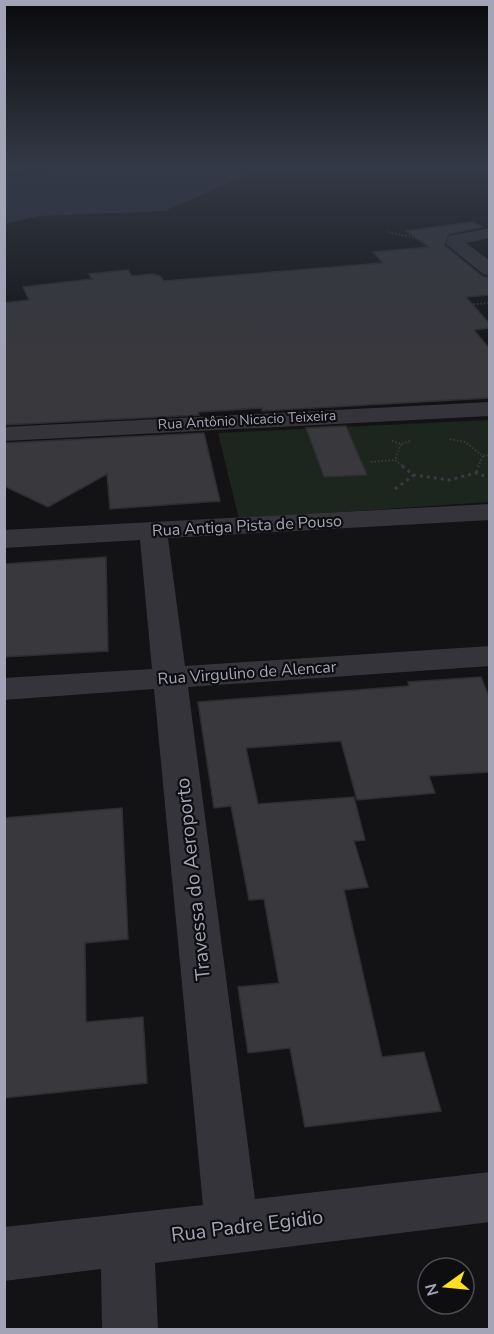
<svg xmlns="http://www.w3.org/2000/svg" width="494" height="1334" viewBox="0 0 494 1334" font-family="'Nunito Sans',sans-serif">
<style>
.green{fill:#1d251f}
.water{fill:#282e3a}
.building{fill:#38383d;stroke:#2e2d31;stroke-width:1.5}
.lines{fill:none;stroke-linecap:round;stroke-linejoin:round}
.path-far1{stroke:#393a41;stroke-width:2;stroke-dasharray:1.5 2;stroke-linecap:butt}
.path{stroke:#393a41;stroke-width:3;stroke-dasharray:3 4;stroke-linecap:butt}
.minor{fill:#34343a;fill-rule:evenodd}
.labels{text-anchor:middle;dominant-baseline:central;stroke-width:4.5;stroke-linejoin:round;paint-order:stroke}
.far-street-label{font-size:14px;fill:#a3a5b7;stroke:#0e0e10}
.street-label{font-size:16px;fill:#a3a5b7;stroke:#0e0e10}
.near-street-label{font-size:20px;fill:#a3a5b7;stroke:#0e0e10}
</style>
<rect width="100%" height="100%" fill="#131315"/>
<polygon class="green" points="489,420 489,502 239,519 218,433"/>
<polygon class="water" points="48,168 262,168 165,211 40,216 5,224 5,179 37,173"/>
<g class="building">
<polygon points="472,222 482,227 449,234 444,245 482,276 489,278 489,295 466,297 489,323 489,328 474,330 489,348 489,398 262,411 262,408 198,412 199,415 4,425 4,303 29,300 23,287 92,279 89,274 128,270 132,276 153,274 160,276 164,281 383,263 373,252 429,247 406,231"/>
<polygon points="346,426 367,475 324,477 306,428"/>
<polygon points="204,433 220,501 110,509 107,474 48,507 4,486 4,443"/>
<polygon points="106,557 108,651 4,657 4,564"/>
<polygon points="481,677 489,697 489,772 429,776 435,793 357,800 341,741 246,748 258,804 354,797 365,840 354,841 368,887 344,890 382,1057 424,1052 441,1111 305,1127 290,1048 248,1053 238,987 279,983 264,899 249,900 231,806 214,808 198,702 409,686 408,682"/>
<polygon points="122,808 128,939 85,943 86,1022 143,1017 147,1083 4,1098 4,818"/>
</g>
<g class="lines">
<g class="path-far1">
<polyline points="388,232 431,241"/>
<polyline points="386,310 490,303"/>
<polyline points="140,355 144,401"/>
<polyline points="450,439 465,442 483,456 490,455"/>
<polyline points="392,441 401,444 410,441"/>
<polyline points="401,444 395,460 404,467"/>
<polyline points="371,462 395,460"/>
<polyline points="478,467 483,456"/>
</g>
<g class="path">
<polyline points="402,466 414,475 449,480 476,473 490,478"/>
<polyline points="476,473 479,466"/>
<polyline points="395,489 414,475"/>
</g>
<g class="minor">
<polygon points="490,228 490,238 466,243 490,261 490,276 483,274 446,244 449,236"/>
<polygon points="490,402 490,416 4,441 4,427"/>
<polygon points="490,504 490,520 168,538 185,666 490,646 490,666 188,687 255,1199 490,1172 490,1222 155,1263 158,1330 102,1330 101,1269 4,1281 4,1227 203,1205 154,689 4,700 4,678 152,669 140,540 4,548 4,530"/>
</g>
</g>
<linearGradient id="sky" x2="0" y2="1"><stop stop-color="#0a0a0c"/><stop offset="0.47" stop-color="#333946"/><stop offset="1" stop-color="#333946" stop-opacity="0"/></linearGradient>
<rect width="494" height="355" fill="url(#sky)"/>
<g class="labels">
<g class="far-street-label">
<text transform="translate(247 420) rotate(-3)">Rua Antônio Nicacio Teixeira</text>
</g>
<g class="street-label">
<text transform="translate(247 526) rotate(-3)">Rua Antiga Pista de Pouso</text>
<text transform="translate(247 673) rotate(-4)">Rua Virgulino de Alencar</text>
</g>
<g class="near-street-label">
<text transform="translate(193 879) rotate(-96)">Travessa do Aeroporto</text>
<text transform="translate(247 1226) rotate(-7)">Rua Padre Egidio</text>
</g>
</g>
<rect width="494" height="1334" fill="none" stroke="#a3a5b7" stroke-width="12"/>
<g transform="translate(446 1286) rotate(255)"><circle r="28" fill="#0e0e10" stroke="#4a4a53" stroke-width="1.5"/>
<path d="M0-4.5L10 22L0 15L-10 22Z" fill="#ffdf21"/>
<text y="-9" font-size="16" font-weight="bold" text-anchor="middle" fill="#a3a5b7">N</text>
</g>
</svg>
